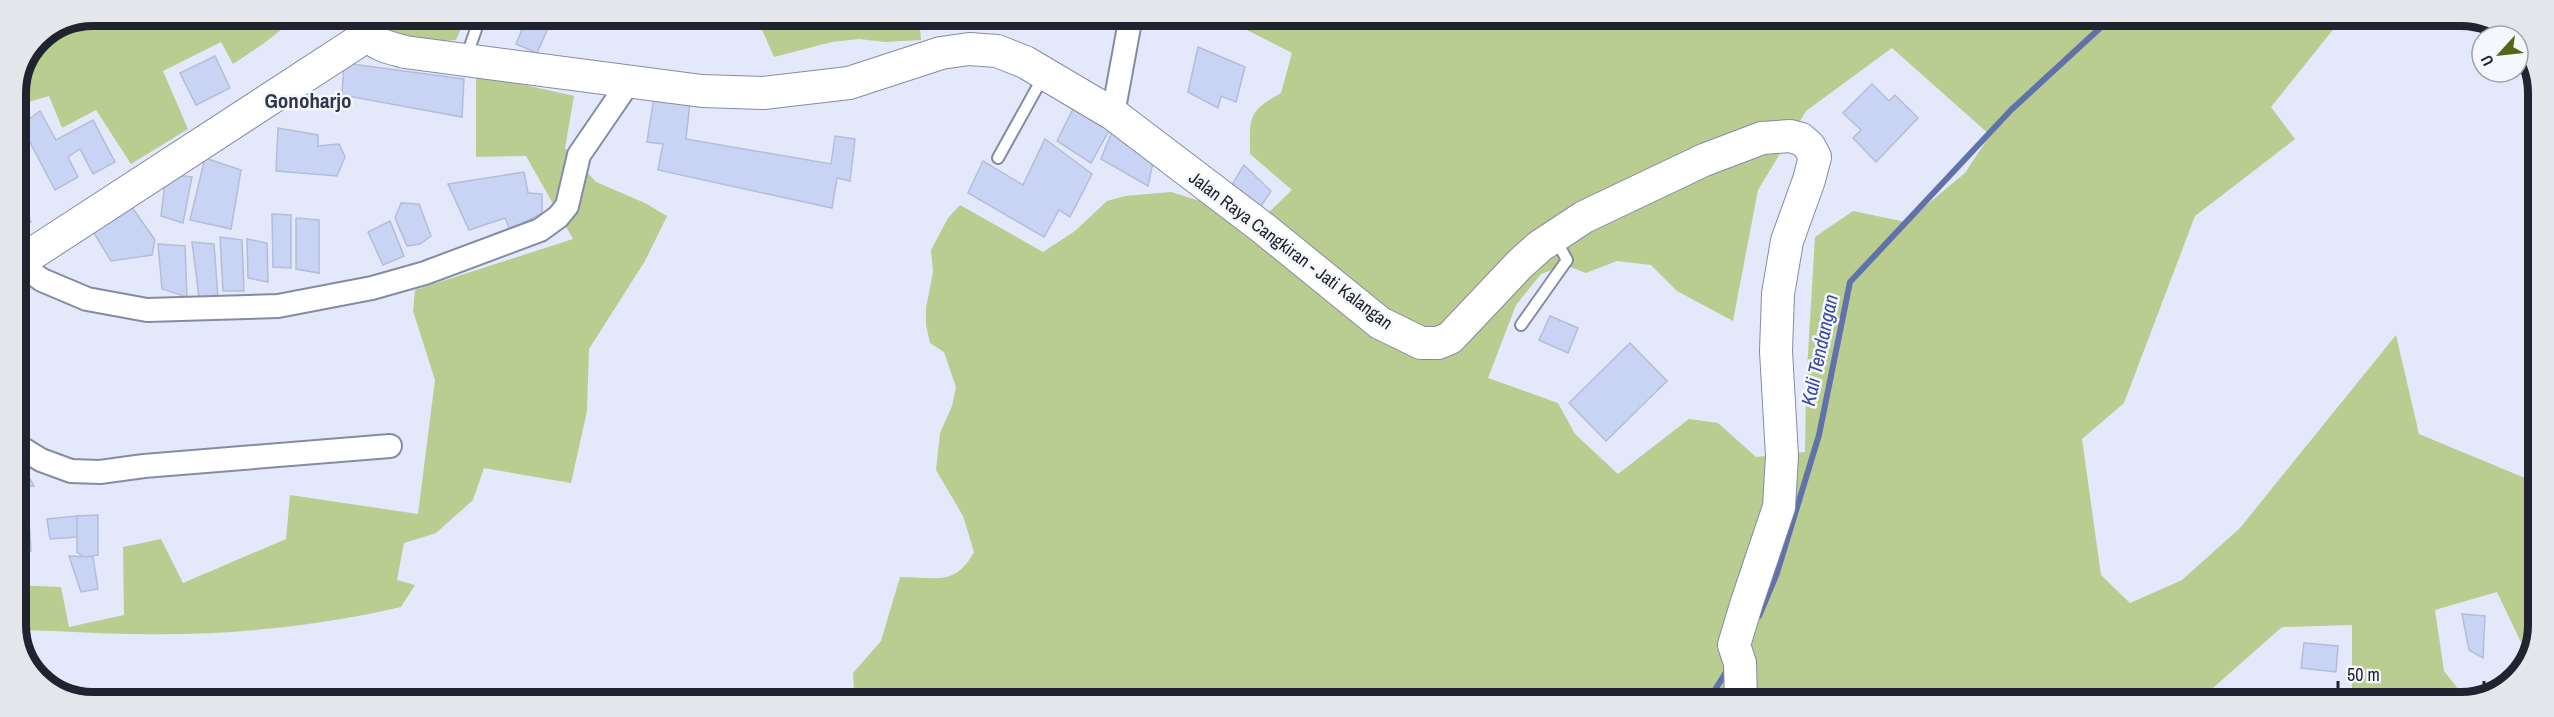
<svg xmlns="http://www.w3.org/2000/svg" width="2554" height="717" viewBox="0 0 2554 717" font-family="'Archivo Narrow',sans-serif">
<style>
.green{fill:#b8cd8f;fill-rule:evenodd}
.lines{fill:none;stroke-linecap:round;stroke-linejoin:round}
.stream{stroke:#6172aa;stroke-width:6}
.building{fill:#c9d4f4;stroke:#b4bdd8;stroke-width:1.5}
.lane-casing{stroke:#838ca5;stroke-width:14}
.street-casing{stroke:#838ca5;stroke-width:26}
.secondary-casing{stroke:#838ca5;stroke-width:34}
.lane{stroke:#fff;stroke-width:10}
.street{stroke:#fff;stroke-width:22}
.secondary{stroke:#fff;stroke-width:32}
.labels{text-anchor:middle;dominant-baseline:central;stroke-width:5;stroke-linejoin:round;paint-order:stroke}
.street-label{font-size:18px;fill:#21242e;stroke:#f5f7fc}
.water-label{font-size:20px;font-style:italic;fill:#384aa3;stroke:#f5f7fc}
.quarter-label{font-size:21px;font-weight:bold;fill:#30374c;stroke:#f5f7fc}
.rim{fill:none;stroke:#21242e;stroke-width:8}
</style>
<rect width="100%" height="100%" fill="#e3e9fa"/>
<g class="green">
<polygon points="92,15 300,15 263,44 233,64 221,42 163,71 188,129 131,164 96,110 62,128 49,96 15,106 15,92 38,37"/>
<path d="M375,15H467L456,40C429,42 386,48 375,15Z"/>
<polygon points="584,16 685,16 683,25 629,29"/>
<polygon points="756,16 919,16 921,40 885,42 859,39 832,42 774,57"/>
<path d="M1219,16L2346,17L2340,21L2271,107L2295,139L2195,216L2124,403L2082,439L2101,575L2130,603L2182,580L2240,528L2396,335L2419,434L2537,483L2536,645L2528,657L2497,592L2435,610L2444,671L2467,700L2462,702H2352V625L2282,627L2197,702L857,700L854,691L853,673L881,641L900,577C936,577 955,587 974,552L963,516L936,470L940,433L952,406L956,387L944,352L930,343L926,325V308L933,272L931,250L948,218L960,205L1043,252L1075,231L1107,201L1125,196L1171,192L1200,201L1251,229L1292,190L1250,154C1250,117 1247,112 1281,93L1292,53ZM1892,48L1990,135L1965,173L1906,222L1853,211L1815,237L1806,387L1805,452L1756,457L1718,423L1689,419L1618,474L1575,434L1558,403L1488,378L1516,305L1541,274L1565,265L1586,273L1617,261L1651,265L1677,291L1733,321L1758,190L1806,111Z"/>
<path d="M476,74L574,96L565,148L596,182L645,203L667,216L645,261L589,349L587,411L571,483L484,468L473,500L436,533L404,543L397,580L415,585L401,607C315,627 223,636 134,634C94,634 55,630 15,630V585L61,587L69,627L124,615L123,547L161,539L183,583L286,539L290,495L418,514L435,380L413,311L415,290L573,239L526,156L476,157Z"/>
</g>
<g class="lines">
<g class="stream">
<polyline points="1759,616 1777,573 1819,435 1850,282 2011,110 2112,17"/>
<polyline points="1708,701 1728,669"/>
</g>
</g>
<g class="building">
<polygon points="528,15 540,15 552,19 537,53 516,44"/>
<polygon points="932,16 977,16 977,20 933,24"/>
<polygon points="982,16 1013,16 1010,28 984,20"/>
<polygon points="1198,47 1245,67 1236,102 1221,96 1218,108 1188,92"/>
<polygon points="215,56 230,88 196,105 180,73"/>
<polygon points="344,63 464,79 462,117 342,95"/>
<polygon points="1872,84 1889,101 1895,95 1918,118 1876,162 1853,138 1861,130 1843,113"/>
<polygon points="654,97 690,102 686,139 831,164 835,136 855,139 850,181 837,178 832,208 658,170 663,144 647,142"/>
<polygon points="1074,107 1110,129 1091,163 1057,141"/>
<polygon points="40,111 56,140 93,120 115,162 93,174 80,149 68,157 78,177 55,190 21,125"/>
<polygon points="1114,127 1155,153 1148,186 1101,159"/>
<polygon points="278,128 318,135 318,146 339,144 345,157 337,176 276,171"/>
<polygon points="1045,139 1092,174 1070,217 1059,210 1044,237 968,193 983,161 1023,185"/>
<polygon points="205,158 241,170 231,229 190,220"/>
<polygon points="1244,165 1271,191 1257,212 1230,188"/>
<polygon points="524,172 528,193 542,194 542,213 510,230 505,218 469,230 448,184"/>
<polygon points="166,174 192,177 183,223 161,216"/>
<polygon points="15,193 31,222 15,231"/>
<polygon points="129,203 155,240 152,255 111,261 94,233"/>
<polygon points="401,203 419,204 431,236 420,244 407,246 395,218"/>
<polygon points="272,214 291,215 291,268 273,267"/>
<polygon points="296,218 319,220 319,273 296,269"/>
<polygon points="390,221 404,256 383,265 368,232"/>
<polygon points="220,237 242,240 244,291 223,291"/>
<polygon points="247,239 267,243 268,282 248,278"/>
<polygon points="192,242 214,244 218,298 199,297"/>
<polygon points="158,244 185,246 187,297 162,289"/>
<polygon points="1550,316 1578,328 1568,353 1539,340"/>
<polygon points="1630,343 1667,381 1606,441 1569,403"/>
<polygon points="21,463 34,486 15,487 15,464"/>
<polygon points="98,515 98,555 84,557 77,552 77,516"/>
<polygon points="77,516 77,537 50,539 47,519"/>
<polygon points="15,521 29,521 31,551 15,552"/>
<polygon points="69,556 93,557 98,589 81,592"/>
<polygon points="2462,614 2485,616 2483,658 2469,650"/>
<polygon points="2304,643 2338,646 2336,672 2301,668"/>
</g>
<g class="lines">
<g class="lane-casing">
<g id="lane">
<polyline points="466,58 481,15"/>
<polyline points="998,158 1043,77"/>
<polyline points="1521,325 1567,260 1556,240"/>
</g>
</g>
<g class="street-casing">
<g id="street">
<polyline points="1113,114 1131,16"/>
<polyline points="18,263 42,280 87,299 147,310 278,306 372,288 425,273 540,230 558,217 567,206 579,155 629,82"/>
<polyline points="15,444 41,460 71,471 100,472 144,466 390,446"/>
</g>
</g>
<g class="secondary-casing">
<path id="secondary" d="M15,265L368,35C378,46 391,48 405,52L702,91L763,93L849,83L941,53L969,49L997,51L1025,62L1113,114L1263,228L1380,323L1421,343H1438L1450,338L1520,264L1540,246L1584,217L1704,160L1762,138L1790,136L1801,139L1809,146L1815,157L1809,180L1787,241L1778,294L1776,351L1782,456L1779,507L1747,602L1734,645L1740,663L1741,701"/>
</g>
<use href="#lane" class="lane"/>
<use href="#street" class="street"/>
<use href="#secondary" class="secondary"/>
</g>
<g class="labels">
<g class="street-label">
<text transform="translate(1291 250) rotate(37)">Jalan Raya Cangkiran - Jati Kalangan</text>
</g>
<g class="water-label">
<text transform="translate(1819 350) rotate(-78)">Kali Tendangan</text>
</g>
<g class="quarter-label">
<text x="308" y="100">Gonoharjo</text>
</g>
</g>
<path d="M0 0H2554V717H0ZM93 26H2461A67 67 0 0 1 2528 93V625A67 67 0 0 1 2461 692H93A67 67 0 0 1 26 625V93A67 67 0 0 1 93 26Z" fill="#e4e6ec" fill-rule="evenodd"/>
<path class="rim" d="M93 26H2461A67 67 0 0 1 2528 93V625A67 67 0 0 1 2461 692H93A67 67 0 0 1 26 625V93A67 67 0 0 1 93 26Z"/>
<g transform="translate(2500 54) rotate(243)"><circle r="28" fill="#f5f7fc" stroke="#a0a3aa" stroke-width="1.5"/>
<path d="M0-4.5L10 22L0 15L-10 22Z" fill="#526816"/>
<text y="-9" font-size="16" font-weight="bold" text-anchor="middle" fill="#21242e">U</text>
</g>
<path d="M2338 681v9h146v-9" fill="none" stroke="#21242e" stroke-width="3"/>
<text x="2347" y="681" font-size="18" fill="#21242e" stroke="#f5f7fc" stroke-width="4.5" paint-order="stroke">50 m</text>
</svg>
